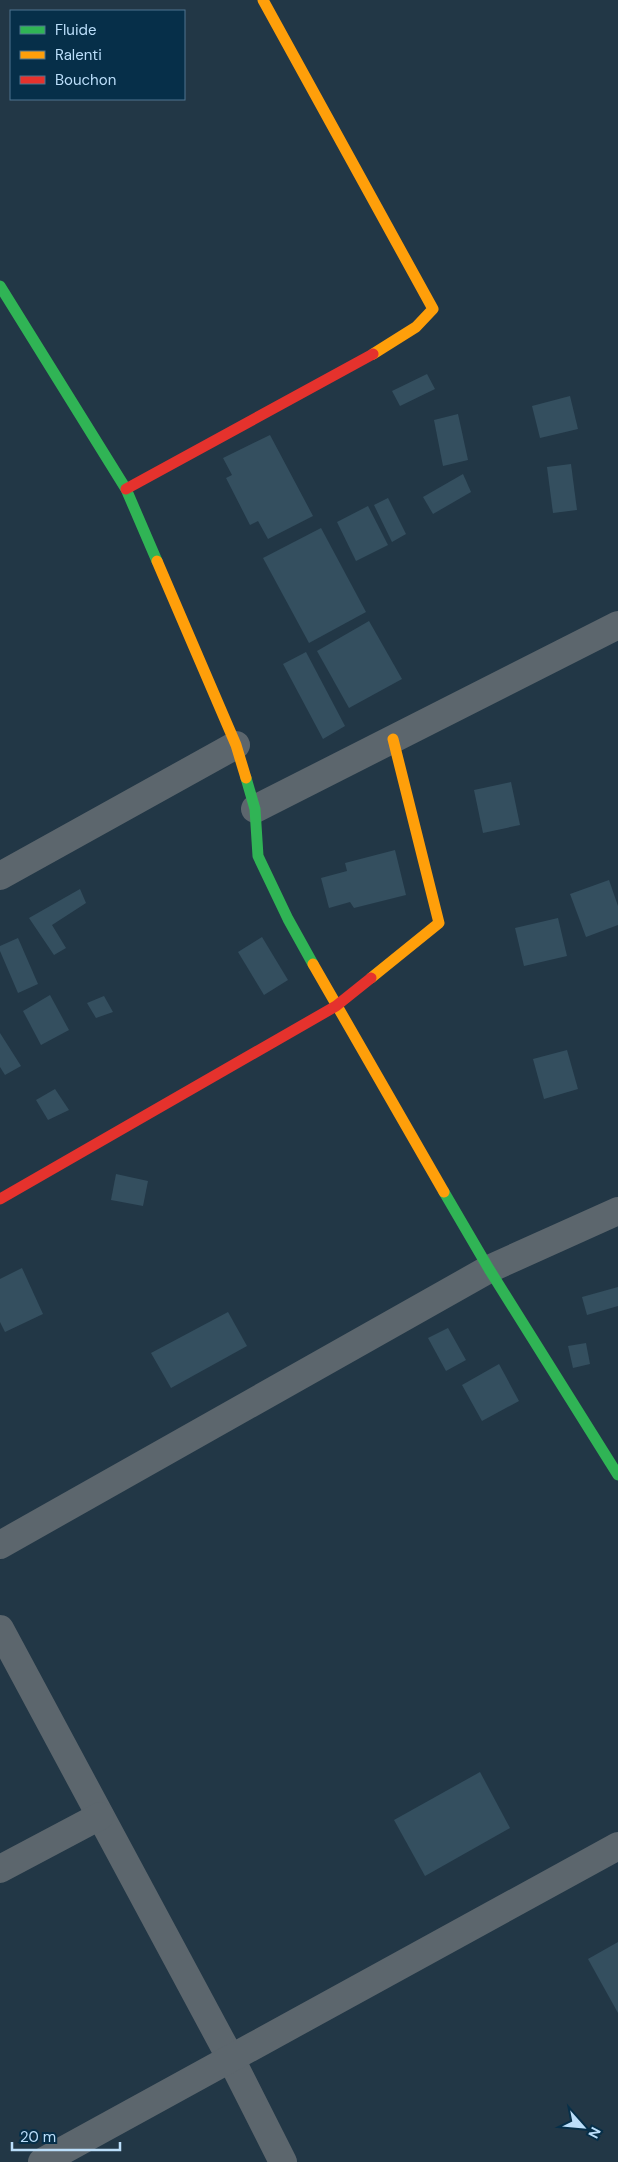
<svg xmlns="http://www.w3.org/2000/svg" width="618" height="2162" viewBox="0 0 618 2162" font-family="'DM Sans',sans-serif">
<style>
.building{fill:#344f5f}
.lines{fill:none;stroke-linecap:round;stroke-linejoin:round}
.street{stroke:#5c666d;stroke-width:28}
.fast{stroke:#30b455;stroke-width:11}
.slow{stroke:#ff9f0a;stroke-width:11}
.jam{stroke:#e5322d;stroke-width:11}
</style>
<rect width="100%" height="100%" fill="#223746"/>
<g class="building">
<polygon points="427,374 435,389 400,406 392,391"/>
<polygon points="570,396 578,429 540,438 532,406"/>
<polygon points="458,414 468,460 443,466 434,420"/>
<polygon points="270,435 313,516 268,539 258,521 250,525 226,478 232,475 223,458"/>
<polygon points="571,464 577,510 553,513 547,467"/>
<polygon points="463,474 471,492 433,514 423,497"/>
<polygon points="388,498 406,534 392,542 374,505"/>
<polygon points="368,506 388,545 356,561 337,522"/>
<polygon points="321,528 366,612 309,643 263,558"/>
<polygon points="369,621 402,679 349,708 317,651"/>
<polygon points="306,652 345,726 323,739 283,664"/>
<polygon points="511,782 520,825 483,833 474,790"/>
<polygon points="395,850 406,895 354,908 350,902 329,908 321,878 347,871 345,863"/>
<polygon points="609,880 618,906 618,925 586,937 570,894"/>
<polygon points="80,889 86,903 52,925 66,948 54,955 29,918"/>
<polygon points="558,918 567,956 524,966 515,928"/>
<polygon points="262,937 288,980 264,995 238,952"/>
<polygon points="18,938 38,984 18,993 0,951 0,946"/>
<polygon points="50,995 69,1030 41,1045 23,1011"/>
<polygon points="104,996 113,1012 96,1018 87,1003"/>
<polygon points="0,1033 21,1066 5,1075 0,1067"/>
<polygon points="567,1050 578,1089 544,1099 533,1059"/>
<polygon points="55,1089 69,1110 48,1120 36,1100"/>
<polygon points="116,1174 148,1181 143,1206 111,1200"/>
<polygon points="22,1268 43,1314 5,1332 0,1322 0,1279"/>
<polygon points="618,1287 618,1306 587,1315 582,1297"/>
<polygon points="228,1312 247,1346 171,1388 151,1353"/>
<polygon points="448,1328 466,1360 446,1371 428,1338"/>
<polygon points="586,1343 590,1364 573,1368 568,1346"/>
<polygon points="499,1364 519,1401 482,1421 462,1385"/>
<polygon points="480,1772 510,1828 425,1876 394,1820"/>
<polygon points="618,1942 618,2013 588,1959"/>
</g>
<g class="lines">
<g class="street">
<polyline points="255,809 618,625"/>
<polyline points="0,876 236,745"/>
<polyline points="0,1545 489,1269 618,1211"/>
<polyline points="0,1629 231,2059 283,2162"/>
<polyline points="0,1869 100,1816"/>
<polyline points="42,2162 618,1846"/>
</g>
<g class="fast">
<polyline points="0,286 126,489 157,561"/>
<polyline points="246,778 255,809 258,856 288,919 313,964"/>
<polyline points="444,1192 489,1269 618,1475"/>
</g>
<g class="slow">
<polyline points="263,0 433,309 416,327 373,354"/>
<polyline points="157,561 236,745 246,778"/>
<polyline points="313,964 444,1192"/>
<polyline points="371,978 439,923 393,739"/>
</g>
<g class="jam">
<polyline points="126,489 373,354"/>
<polyline points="0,1199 336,1006 371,978"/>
</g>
</g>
<rect x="10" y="10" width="175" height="90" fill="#062f49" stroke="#4e7590"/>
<rect x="20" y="26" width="25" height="8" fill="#30b455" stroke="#4e7590"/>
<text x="55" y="35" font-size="15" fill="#bbdefa">Fluide</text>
<rect x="20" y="51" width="25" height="8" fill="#ff9f0a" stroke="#4e7590"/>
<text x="55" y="60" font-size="15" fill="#bbdefa">Ralenti</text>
<rect x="20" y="76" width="25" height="8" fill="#e5322d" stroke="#4e7590"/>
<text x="55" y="85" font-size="15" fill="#bbdefa">Bouchon</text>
<g transform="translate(583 2127) rotate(117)" stroke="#062f49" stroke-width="4" paint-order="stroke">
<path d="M0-4L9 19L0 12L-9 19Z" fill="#bbdefa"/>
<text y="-8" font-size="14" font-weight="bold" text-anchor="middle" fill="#bbdefa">N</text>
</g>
<path d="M12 2142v8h108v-8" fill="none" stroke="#bbdefa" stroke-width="2.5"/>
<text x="20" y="2142" font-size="15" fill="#bbdefa" stroke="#062f49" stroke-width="4" paint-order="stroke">20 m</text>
</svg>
